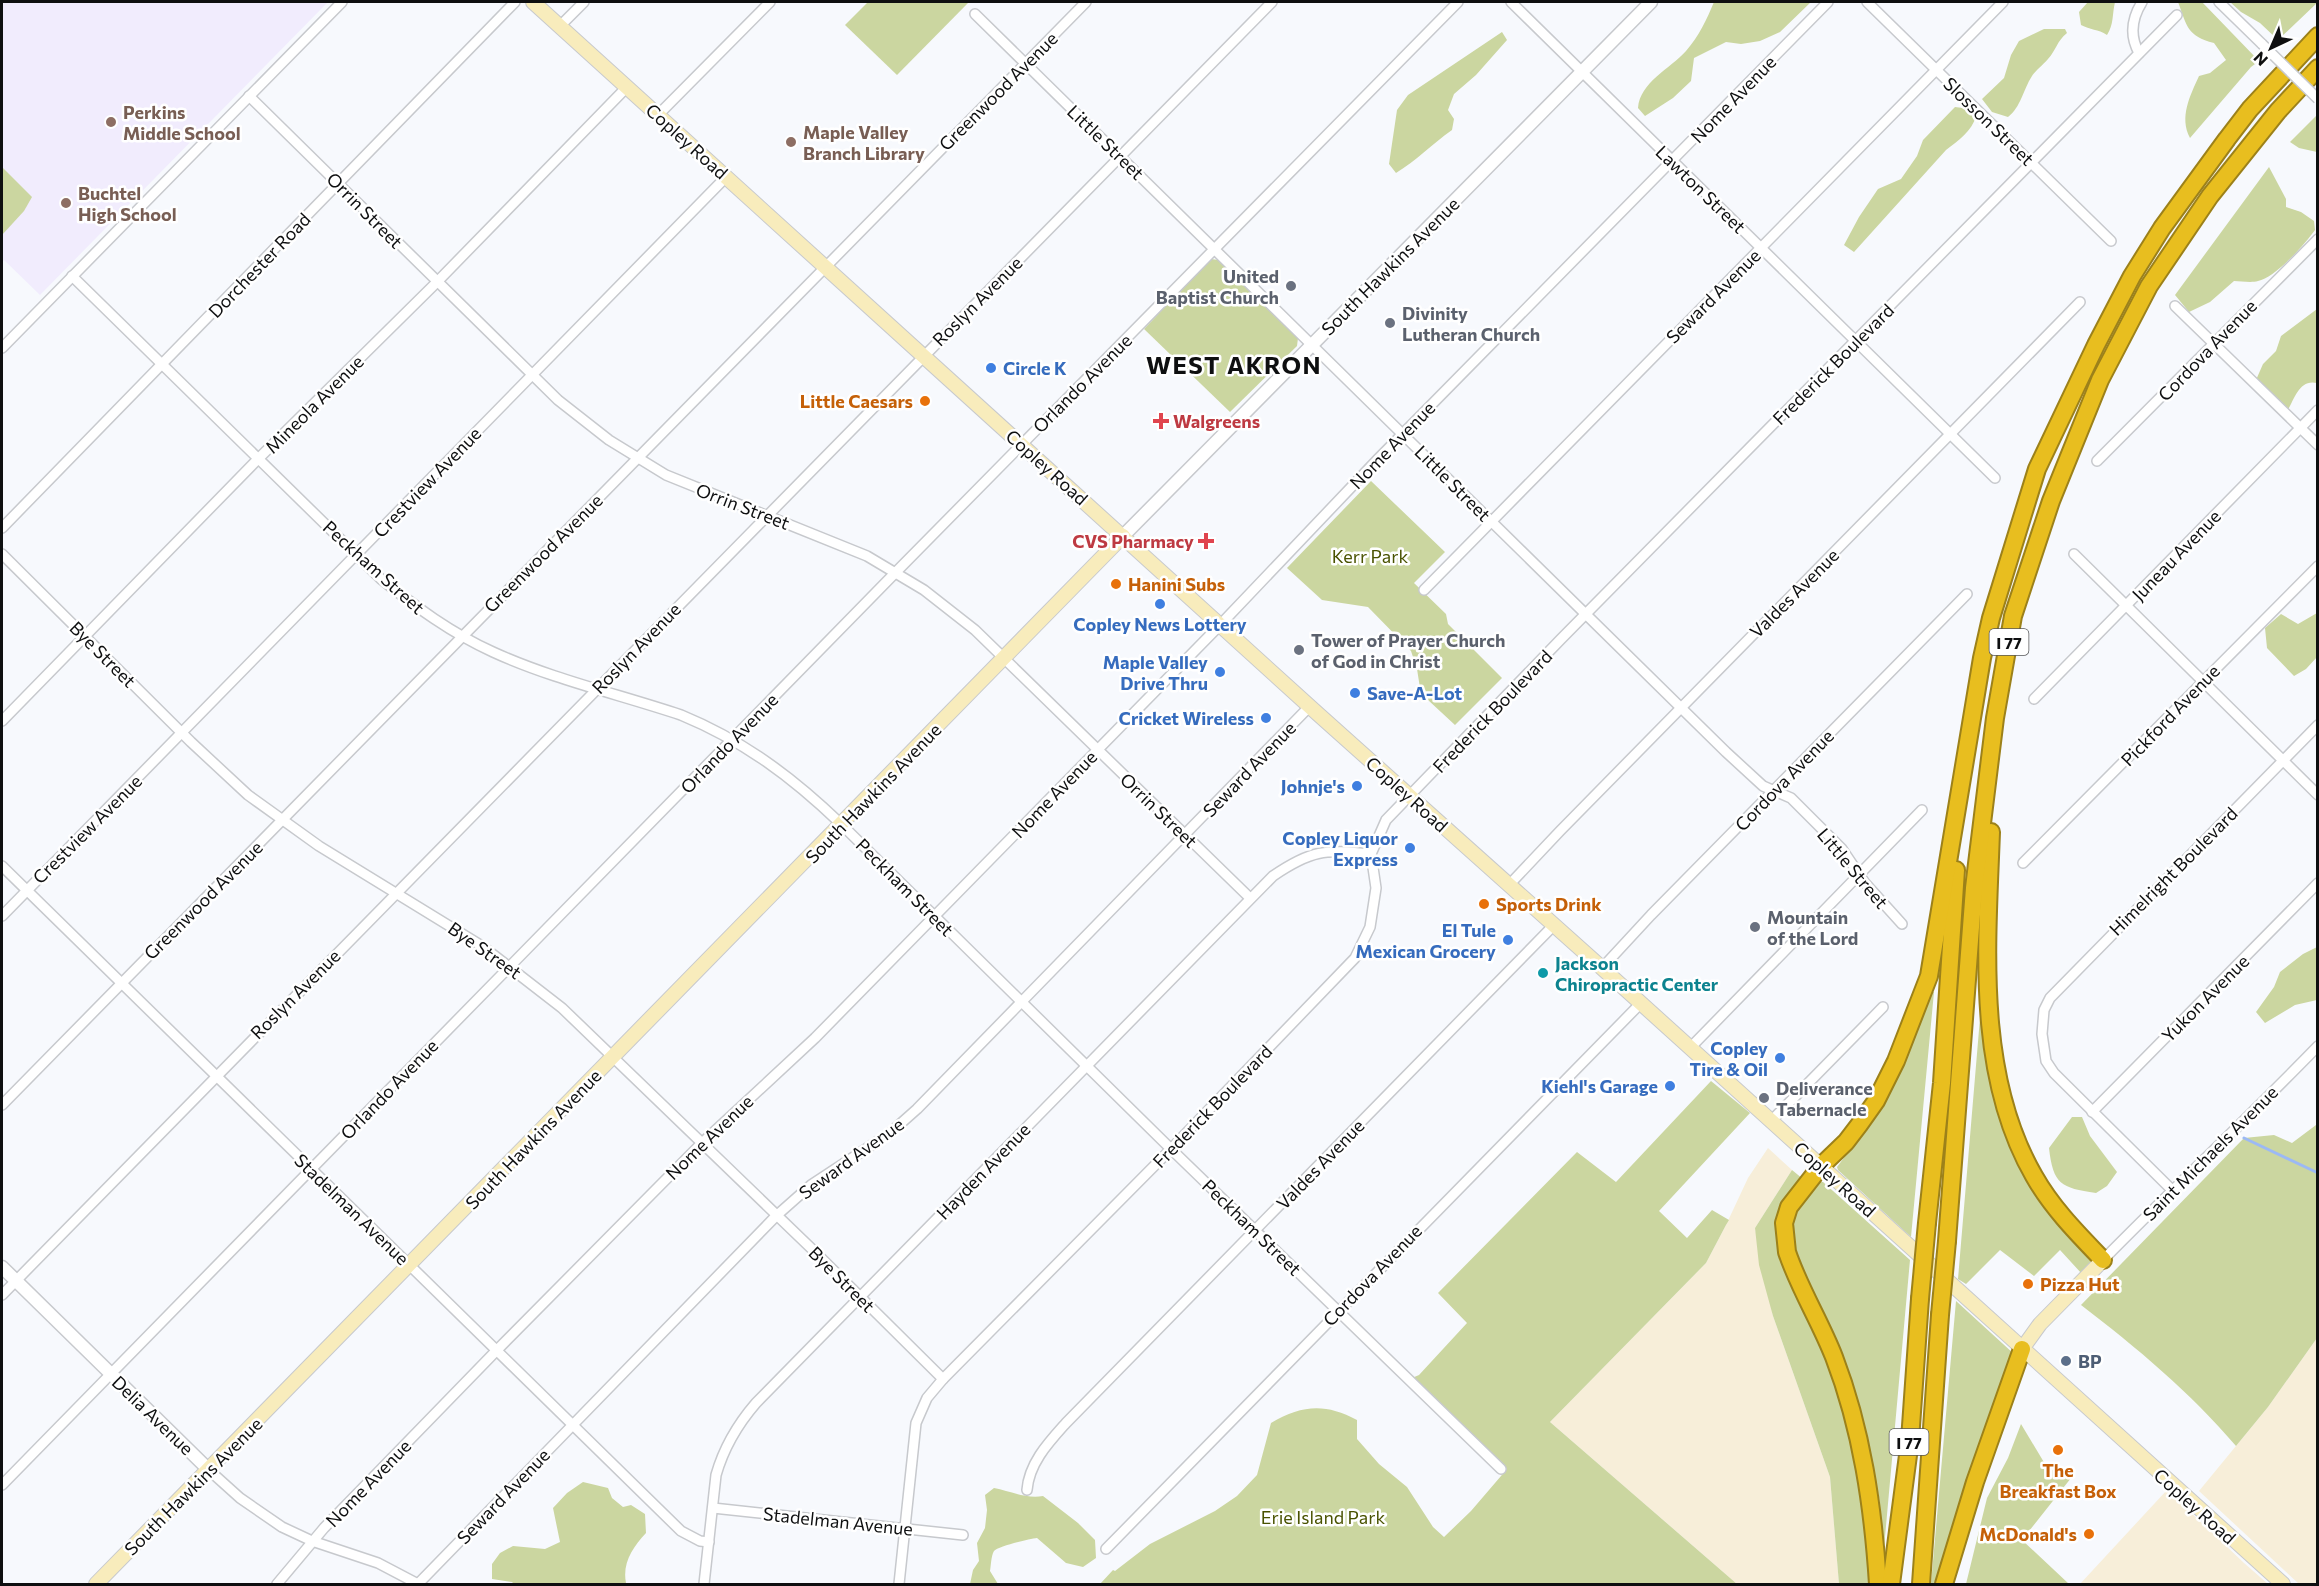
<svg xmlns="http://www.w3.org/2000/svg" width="2319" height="1586" viewBox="0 0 2319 1586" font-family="Commissioner,sans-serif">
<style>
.industrial{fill:#f7eed9}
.education{fill:#f1ecfd}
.green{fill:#cbd6a0}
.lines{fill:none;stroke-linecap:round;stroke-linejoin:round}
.stream{stroke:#9cb9f4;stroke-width:3}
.minor-casing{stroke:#c7c9cd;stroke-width:12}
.tertiary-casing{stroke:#c7c9cd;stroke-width:15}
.secondary-casing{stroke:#c7c9cd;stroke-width:16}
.motorway-casing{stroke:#9c811a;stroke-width:20}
.minor{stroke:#fff;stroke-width:9}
.tertiary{stroke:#fff;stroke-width:12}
.secondary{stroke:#f8ecbc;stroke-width:14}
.motorway{stroke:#e8be1f;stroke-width:16}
.minor-bridge-casing{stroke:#c7c9cd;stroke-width:12;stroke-linecap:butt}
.motorway-bridge-casing{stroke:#9c811a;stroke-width:20;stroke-linecap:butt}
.minor-bridge{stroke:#fff;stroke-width:9}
.motorway-bridge{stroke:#e8be1f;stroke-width:16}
.education-dot{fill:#8d6e63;stroke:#fff;stroke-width:2}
.worship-dot{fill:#6b7280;stroke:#fff;stroke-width:2}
.shop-dot{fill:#3f7fe0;stroke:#fff;stroke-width:2}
.food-dot{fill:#e8710a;stroke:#fff;stroke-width:2}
.health-dot{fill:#e0444e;stroke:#fff;stroke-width:2}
.culture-dot{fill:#0f9aa8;stroke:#fff;stroke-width:2}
.service-dot{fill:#5c6f8a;stroke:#fff;stroke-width:2}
.labels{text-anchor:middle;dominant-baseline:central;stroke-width:5;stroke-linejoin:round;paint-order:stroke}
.shield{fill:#fff;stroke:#565758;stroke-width:1.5}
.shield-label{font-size:16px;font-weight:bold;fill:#0e0f10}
.street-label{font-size:18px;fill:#0e0f10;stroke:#fff}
.education-label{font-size:18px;font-weight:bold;fill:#785e54;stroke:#fff;text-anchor:start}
.worship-label{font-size:18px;font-weight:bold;fill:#5b616d;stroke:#fff;text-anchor:start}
.shop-label{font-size:18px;font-weight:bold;fill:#366cbe;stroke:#fff;text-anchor:end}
.food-label{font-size:18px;font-weight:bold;fill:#c56008;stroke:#fff;text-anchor:start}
.health-label{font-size:18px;font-weight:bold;fill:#be3a42;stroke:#fff;text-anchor:start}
.park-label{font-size:18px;fill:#495200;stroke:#fff}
.culture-label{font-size:18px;font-weight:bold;fill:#0d838f;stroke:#fff;text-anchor:start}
.service-label{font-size:18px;font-weight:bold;fill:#4e5e75;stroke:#fff;text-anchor:start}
.district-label{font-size:24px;font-weight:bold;letter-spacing:1.5px;fill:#0e0f10;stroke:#fff}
</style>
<rect width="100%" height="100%" fill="#f7f9fd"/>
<g class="industrial">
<polygon points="1768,1148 1792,1170 1755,1228 1773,1316 1830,1477 1839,1584 1737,1584 1550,1422 1706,1263 1726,1225 1748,1178"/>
<polygon points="2317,1338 2317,1584 2299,1584 2199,1491 2268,1407"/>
<polygon points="2167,1490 2244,1563 2268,1584 2080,1584"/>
</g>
<polygon class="education" points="2,2 328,2 40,295 4,260 2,262"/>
<g class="green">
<polygon points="868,2 969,2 897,75 845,25"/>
<path d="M1714,2H1811L1780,32L1760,41L1741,44L1726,42L1694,58L1691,81L1673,98L1645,116L1638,108C1640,82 1670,69 1686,51C1699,36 1707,19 1714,2Z"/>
<path d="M2088,2H2115C2112,15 2114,24 2107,35C2098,29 2090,30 2081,25L2079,12Z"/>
<path d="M2178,2H2202L2259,61L2251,67L2190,138C2179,117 2190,96 2199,76L2210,73L2226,60L2214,43C2187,36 2187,26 2178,2Z"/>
<polygon points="2230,2 2318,2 2278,40 2260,23 2241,12"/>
<path d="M2044,29H2065L2067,33C2057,41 2056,50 2048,59C2043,65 2036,70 2032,76C2023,90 2021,107 2008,117L1992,112L1982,99L2004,78L2011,55L2019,41Z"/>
<path d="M1502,32L1507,40L1476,75L1454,94L1448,110L1454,119L1452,130C1431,145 1417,160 1396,173L1389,164L1397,110L1408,95Z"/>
<path d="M1955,107L1963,108L1976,116C1972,131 1958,141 1946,150L1854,252L1844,245L1859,217L1878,189L1901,179L1917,156L1923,140Z"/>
<polygon points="2318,114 2317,152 2299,148 2290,142"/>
<polygon points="2,167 32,197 24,211 2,235"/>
<path d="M2269,167L2286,199V207L2301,212L2314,221L2315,230C2305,244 2276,277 2258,281C2251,283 2241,281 2234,281L2210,302L2189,312L2175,295Z"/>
<polygon points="1211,259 1219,260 1298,338 1297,346 1230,412 1144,329"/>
<path d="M2317,309V383C2300,379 2295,397 2288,410L2256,380L2263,364L2276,351L2281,336Z"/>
<polygon points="1371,481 1445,552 1414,583 1446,614 1448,624 1502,678 1455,725 1428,700 1420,688 1417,669 1411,651 1368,607 1322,600 1287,568"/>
<polygon points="2317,613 2317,657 2306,669 2294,676 2267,648 2265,628 2281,614 2298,624"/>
<polygon points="2317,947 2317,1000 2295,1005 2265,1023 2256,1012 2274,987 2280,972 2303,954"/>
<polygon points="1929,991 1934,992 1911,1237 1838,1170 1837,1167 1877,1114 1906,1060"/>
<polygon points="1980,1018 1985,1018 2000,1113 2090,1254 2090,1267 2082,1274 2060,1250 2034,1276 2000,1250 1966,1284 1958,1279"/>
<path d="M1711,1081L1750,1113L1659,1211L1687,1238L1712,1210L1729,1220L1726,1225L1706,1263L1550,1422L1737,1584H1100L1113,1570L1115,1571L1150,1544L1215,1511L1237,1496L1257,1475L1271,1423C1302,1405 1325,1403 1357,1420V1439L1379,1464L1407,1487L1433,1527L1444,1537L1471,1511L1507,1469L1412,1378L1419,1375L1467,1323L1438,1293L1577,1152L1616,1182Z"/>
<path d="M2072,1117H2082L2090,1136L2117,1172L2107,1186L2096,1193C2061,1188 2053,1184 2049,1148Z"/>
<path d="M2316,1125L2317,1338L2268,1407L2236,1446C2191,1393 2136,1347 2081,1305L2244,1138L2274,1135L2292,1143Z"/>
<polygon points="1792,1170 1803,1179 1777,1228 1849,1420 1869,1535 1868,1584 1839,1584 1830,1477 1773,1316 1759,1265 1755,1228"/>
<polygon points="1820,1182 1823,1182 1910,1260 1884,1548 1879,1497 1870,1456 1842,1359 1814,1293 1801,1274 1790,1246 1792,1218 1798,1204 1813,1185"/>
<polygon points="1956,1301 2014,1354 1976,1455 1934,1584 1931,1584"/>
<polygon points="2021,1424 2045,1464 2055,1472 2075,1473 2022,1540 2069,1584 1966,1584 1987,1498 2008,1458"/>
<path d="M583,1482L608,1488L612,1498L623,1507L631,1505L645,1514L646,1533C633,1547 622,1563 626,1583L630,1584H514L512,1582L492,1579V1564L500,1553L513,1546L545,1549L560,1542L553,1508L567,1493Z"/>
<path d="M994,1488C1010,1491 1026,1499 1043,1496L1078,1523L1095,1540L1096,1558L1083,1567L1066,1563L1037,1538C1029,1539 998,1546 994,1551C991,1556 991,1566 990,1571L998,1584H970L973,1570L979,1561L977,1543L985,1528L987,1510L985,1495Z"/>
</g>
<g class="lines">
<polyline class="stream" points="2244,1138 2318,1173"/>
<g class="minor-casing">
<g id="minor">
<polyline points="1511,2 1995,478"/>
<polyline points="1867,2 2111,241"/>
<polyline points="2219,2 2262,44"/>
<polyline points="975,14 1726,752 1763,786 1791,798 1842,849 1865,883 1902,924"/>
<polyline points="560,26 584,2"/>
<path d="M2139,53C2129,35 2132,18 2142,2"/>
<polyline points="249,96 558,400 609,440 666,475 867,556 924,590 975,630 1250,898"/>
<polyline points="658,115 770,2"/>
<path d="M72,276L381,579C416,607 451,633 493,652C552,679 618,694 681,715C744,741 792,777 841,824L1171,1149L1501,1469"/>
<polyline points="2175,306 2318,445"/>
<polyline points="2,348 342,2"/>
<polyline points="2097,461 2318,239"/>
<polyline points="2,528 515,2"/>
<polyline points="2,554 191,742 248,795 319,846 482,946 562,1008 815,1252 943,1379"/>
<polyline points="2074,554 2318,795"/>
<polyline points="1424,590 2003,2"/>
<polyline points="2034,699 2318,410"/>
<polyline points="2,721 258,459 437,282 627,87"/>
<polyline points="2023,863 2318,566"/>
<polyline points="2,866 681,1531 700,1541 709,1542"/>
<polyline points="1509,885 1560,831 2080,302"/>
<polyline points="2,916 726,177"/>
<polyline points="1602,968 1651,915 1967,594"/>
<polyline points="1690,1048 1922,810"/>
<polyline points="2,1105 1086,2"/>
<polyline points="2092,1112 2318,883"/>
<polyline points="1771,1121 1883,1007"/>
<polyline points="2172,1190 2054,1073 2046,1061 2042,1034 2044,1010 2050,998 2318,725"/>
<path d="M2103,1260C2174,1188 2247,1119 2318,1046"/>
<polyline points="2,1295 1272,2"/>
<polyline points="210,1471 240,1498 282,1527 312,1541 378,1563 418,1584"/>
<polyline points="2,1485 896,572 1458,2"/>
<path d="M1027,1490C1029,1463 1049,1442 1066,1423L1554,925"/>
<polyline points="713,1508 963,1535"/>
<polyline points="1106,1549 1641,1003"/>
<polyline points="277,1584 324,1528 496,1351 702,1143 815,1038 1221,624 1378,459 1828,2"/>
<polyline points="418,1584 776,1216 811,1185 890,1133 917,1109 1310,706"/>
<path d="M704,1584L716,1475C724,1447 737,1425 756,1403L1273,876C1311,850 1325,849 1371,854"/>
<polyline points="899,1584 916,1423 927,1398 943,1379 1171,1149 1355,958 1370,927 1376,888 1371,854 1386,820 1561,639 2177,15"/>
</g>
</g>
<g class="tertiary-casing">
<g id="tertiary">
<polyline points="1123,536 1651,2"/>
<polyline points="2,1267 210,1471"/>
</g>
</g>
<g class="secondary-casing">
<g id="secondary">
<polyline points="533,2 1318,714 1602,968 2283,1584"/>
<polyline points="2022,1349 2040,1324 2103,1260"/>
<polyline points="96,1584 1123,536"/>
</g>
</g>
<g class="motorway-casing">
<g id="motorway">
<path d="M1991,832C1987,944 1975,1074 2034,1176C2052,1208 2078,1234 2103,1260"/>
<polyline points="1927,1223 1942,1083 1956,870"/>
<polyline points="1947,1241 1974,888 1995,718 2013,616 2051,501 2100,380 2149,286 2210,196 2278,111 2318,68"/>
<path d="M1878,1584C1873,1507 1862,1430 1834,1357C1820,1321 1799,1288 1787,1252L1784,1223L1789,1207L1821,1166L1846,1142L1859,1125L1876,1101L1896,1061L1929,976L1982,658L1991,618L2037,469L2096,345L2132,276L2162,228L2227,139L2250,109L2318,36"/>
<polyline points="1891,1584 1910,1440 1920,1299"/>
<polyline points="1921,1584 1940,1315"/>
<polyline points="1944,1584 1975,1482 2022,1349"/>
</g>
</g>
<use href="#minor" class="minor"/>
<use href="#tertiary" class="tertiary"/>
<use href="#secondary" class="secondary"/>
<use href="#motorway" class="motorway"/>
<g class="minor-bridge-casing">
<polyline id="minor-bridge" points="2262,44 2318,99"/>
</g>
<g class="motorway-bridge-casing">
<g id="motorway-bridge">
<polyline points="1920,1299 1927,1223"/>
<polyline points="1940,1315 1947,1241"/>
</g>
</g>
<use href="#minor-bridge" class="minor-bridge"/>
<use href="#motorway-bridge" class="motorway-bridge"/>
</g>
<g class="education-dot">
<circle cx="111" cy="122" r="6"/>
<circle cx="791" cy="142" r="6"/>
<circle cx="66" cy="203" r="6"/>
</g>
<g class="worship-dot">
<circle cx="1291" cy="286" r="6"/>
<circle cx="1390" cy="323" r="6"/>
<circle cx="1299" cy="650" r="6"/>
<circle cx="1755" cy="927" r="6"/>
<circle cx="1764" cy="1098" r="6"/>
</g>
<g class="shop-dot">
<circle cx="991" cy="368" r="6"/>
<circle cx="1160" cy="604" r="6"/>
<circle cx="1220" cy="672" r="6"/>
<circle cx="1355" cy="693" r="6"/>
<circle cx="1266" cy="718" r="6"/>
<circle cx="1357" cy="786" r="6"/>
<circle cx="1410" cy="848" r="6"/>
<circle cx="1508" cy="940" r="6"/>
<circle cx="1780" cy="1058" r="6"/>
<circle cx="1670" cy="1086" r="6"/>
</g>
<g class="food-dot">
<circle cx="925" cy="401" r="6"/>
<circle cx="1116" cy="584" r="6"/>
<circle cx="1484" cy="904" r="6"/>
<circle cx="2028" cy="1284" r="6"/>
<circle cx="2058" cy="1450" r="6"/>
<circle cx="2089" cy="1534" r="6"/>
</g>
<g class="health-dot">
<path d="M1158 412h6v6h6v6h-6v6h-6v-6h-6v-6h6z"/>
<path d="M1203 532h6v6h6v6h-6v6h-6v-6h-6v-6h6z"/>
</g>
<circle class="culture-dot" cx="1543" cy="973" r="6"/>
<circle class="service-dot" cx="2066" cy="1361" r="6"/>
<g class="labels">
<g class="shield">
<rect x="1989.5" y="629" width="39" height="26" rx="4.5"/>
<rect x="1889.5" y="1429" width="39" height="26" rx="4.5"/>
</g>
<g class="shield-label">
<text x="2009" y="642">I 77</text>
<text x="1909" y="1442">I 77</text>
</g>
<g class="street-label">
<text transform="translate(998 91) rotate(-45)">Greenwood Avenue</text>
<text transform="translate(1733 99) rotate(-46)">Nome Avenue</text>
<text transform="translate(1989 121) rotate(44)">Slosson Street</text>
<text transform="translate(687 141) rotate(42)">Copley Road</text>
<text transform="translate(1106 142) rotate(44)">Little Street</text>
<text transform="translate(1701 189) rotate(44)">Lawton Street</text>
<text transform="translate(365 210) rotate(45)">Orrin Street</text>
<text transform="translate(259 265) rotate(-46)">Dorchester Road</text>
<text transform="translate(1390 266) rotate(-45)">South Hawkins Avenue</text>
<text transform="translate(1713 296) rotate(-45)">Seward Avenue</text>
<text transform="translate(977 301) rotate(-45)">Roslyn Avenue</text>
<text transform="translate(2207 350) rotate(-46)">Cordova Avenue</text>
<text transform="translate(1833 364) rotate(-45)">Frederick Boulevard</text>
<text transform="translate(1082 383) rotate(-45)">Orlando Avenue</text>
<text transform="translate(314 404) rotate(-45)">Mineola Avenue</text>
<text transform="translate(1392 445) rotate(-46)">Nome Avenue</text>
<text transform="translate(1047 467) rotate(42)">Copley Road</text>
<text transform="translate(427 482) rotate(-46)">Crestview Avenue</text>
<text transform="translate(1453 483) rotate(45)">Little Street</text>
<text transform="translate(743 506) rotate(21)">Orrin Street</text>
<text transform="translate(543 553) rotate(-45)">Greenwood Avenue</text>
<text transform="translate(2176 555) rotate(-46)">Juneau Avenue</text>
<text transform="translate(374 567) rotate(42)">Peckham Street</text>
<text transform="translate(1794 593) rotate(-45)">Valdes Avenue</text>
<text transform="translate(636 648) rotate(-46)">Roslyn Avenue</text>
<text transform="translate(103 654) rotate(45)">Bye Street</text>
<text transform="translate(1492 711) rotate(-46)">Frederick Boulevard</text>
<text transform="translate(2170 715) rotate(-46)">Pickford Avenue</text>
<text transform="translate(729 743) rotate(-46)">Orlando Avenue</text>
<text transform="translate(1249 769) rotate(-46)">Seward Avenue</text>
<text transform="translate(1784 780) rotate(-46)">Cordova Avenue</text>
<text transform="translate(873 793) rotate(-46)">South Hawkins Avenue</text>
<text transform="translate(1054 794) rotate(-46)">Nome Avenue</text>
<text transform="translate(1407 794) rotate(42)">Copley Road</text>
<text transform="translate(1159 810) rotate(44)">Orrin Street</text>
<text transform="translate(87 829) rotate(-45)">Crestview Avenue</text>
<text transform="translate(1853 868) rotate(50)">Little Street</text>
<text transform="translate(2173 871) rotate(-45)">Himelright Boulevard</text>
<text transform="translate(905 887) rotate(45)">Peckham Street</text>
<text transform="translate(203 900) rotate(-45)">Greenwood Avenue</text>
<text transform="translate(485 950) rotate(35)">Bye Street</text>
<text transform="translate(295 994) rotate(-45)">Roslyn Avenue</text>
<text transform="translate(2205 998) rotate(-45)">Yukon Avenue</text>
<text transform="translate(389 1089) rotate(-46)">Orlando Avenue</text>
<text transform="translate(1212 1106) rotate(-46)">Frederick Boulevard</text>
<text transform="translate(709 1137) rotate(-44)">Nome Avenue</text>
<text transform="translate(533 1139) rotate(-46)">South Hawkins Avenue</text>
<text transform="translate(2210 1153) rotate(-45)">Saint Michaels Avenue</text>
<text transform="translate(851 1158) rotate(-36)">Seward Avenue</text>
<text transform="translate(1320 1164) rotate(-46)">Valdes Avenue</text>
<text transform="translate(983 1171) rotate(-46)">Hayden Avenue</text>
<text transform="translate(1835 1179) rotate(42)">Copley Road</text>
<text transform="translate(352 1209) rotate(44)">Stadelman Avenue</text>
<text transform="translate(1252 1227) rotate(44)">Peckham Street</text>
<text transform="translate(1372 1275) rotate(-46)">Cordova Avenue</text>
<text transform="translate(842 1279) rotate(45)">Bye Street</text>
<text transform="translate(153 1415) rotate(44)">Delia Avenue</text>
<text transform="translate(368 1483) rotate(-46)">Nome Avenue</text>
<text transform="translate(193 1486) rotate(-45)">South Hawkins Avenue</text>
<text transform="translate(503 1496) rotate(-46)">Seward Avenue</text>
<text transform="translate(2195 1506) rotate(42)">Copley Road</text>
<text transform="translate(838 1521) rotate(6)">Stadelman Avenue</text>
</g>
<g class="education-label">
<text x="123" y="112">Perkins<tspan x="123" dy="21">Middle School</tspan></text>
<text x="803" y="132">Maple Valley<tspan x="803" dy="21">Branch Library</tspan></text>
<text x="78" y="193">Buchtel<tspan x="78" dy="21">High School</tspan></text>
</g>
<g class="worship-label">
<text x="1279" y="276" text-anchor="end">United<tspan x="1279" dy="21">Baptist Church</tspan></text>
<text x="1402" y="313">Divinity<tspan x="1402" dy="21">Lutheran Church</tspan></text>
<text x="1311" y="640">Tower of Prayer Church<tspan x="1311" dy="21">of God in Christ</tspan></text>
<text x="1767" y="917">Mountain<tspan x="1767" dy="21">of the Lord</tspan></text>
<text x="1776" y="1088">Deliverance<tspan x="1776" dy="21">Tabernacle</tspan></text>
</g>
<g class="shop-label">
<text x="1003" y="368" text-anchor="start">Circle K</text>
<text x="1160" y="624" text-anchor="middle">Copley News Lottery</text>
<text x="1208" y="662">Maple Valley<tspan x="1208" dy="21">Drive Thru</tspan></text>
<text x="1367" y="693" text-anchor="start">Save-A-Lot</text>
<text x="1254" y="718">Cricket Wireless</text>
<text x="1345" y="786">Johnje's</text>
<text x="1398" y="838">Copley Liquor<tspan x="1398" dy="21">Express</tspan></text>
<text x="1496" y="930">El Tule<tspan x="1496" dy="21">Mexican Grocery</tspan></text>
<text x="1768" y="1048">Copley<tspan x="1768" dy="21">Tire &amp; Oil</tspan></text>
<text x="1658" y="1086">Kiehl's Garage</text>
</g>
<g class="food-label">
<text x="913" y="401" text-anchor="end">Little Caesars</text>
<text x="1128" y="584">Hanini Subs</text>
<text x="1496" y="904">Sports Drink</text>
<text x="2040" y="1284">Pizza Hut</text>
<text x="2058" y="1470" text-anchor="middle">The<tspan x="2058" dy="21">Breakfast Box</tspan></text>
<text x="2077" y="1534" text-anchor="end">McDonald's</text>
</g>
<g class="health-label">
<text x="1173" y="421">Walgreens</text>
<text x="1194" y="541" text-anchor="end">CVS Pharmacy</text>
</g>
<g class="park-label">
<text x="1370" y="556">Kerr Park</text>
<text x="1323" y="1517">Erie Island Park</text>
</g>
<g class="culture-label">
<text x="1555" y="963">Jackson<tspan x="1555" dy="21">Chiropractic Center</tspan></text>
</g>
<g class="service-label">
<text x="2078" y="1361">BP</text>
</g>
<g class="district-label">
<text x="1234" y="364">WEST AKRON</text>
</g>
</g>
<rect width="2319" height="1586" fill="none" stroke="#0e0f10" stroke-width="6"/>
<g transform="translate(2271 48) rotate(224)" stroke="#ffffff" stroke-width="4.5" paint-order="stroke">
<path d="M0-4.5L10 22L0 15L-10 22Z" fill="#0e0f10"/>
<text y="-9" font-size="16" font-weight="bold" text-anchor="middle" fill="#0e0f10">N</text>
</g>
</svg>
